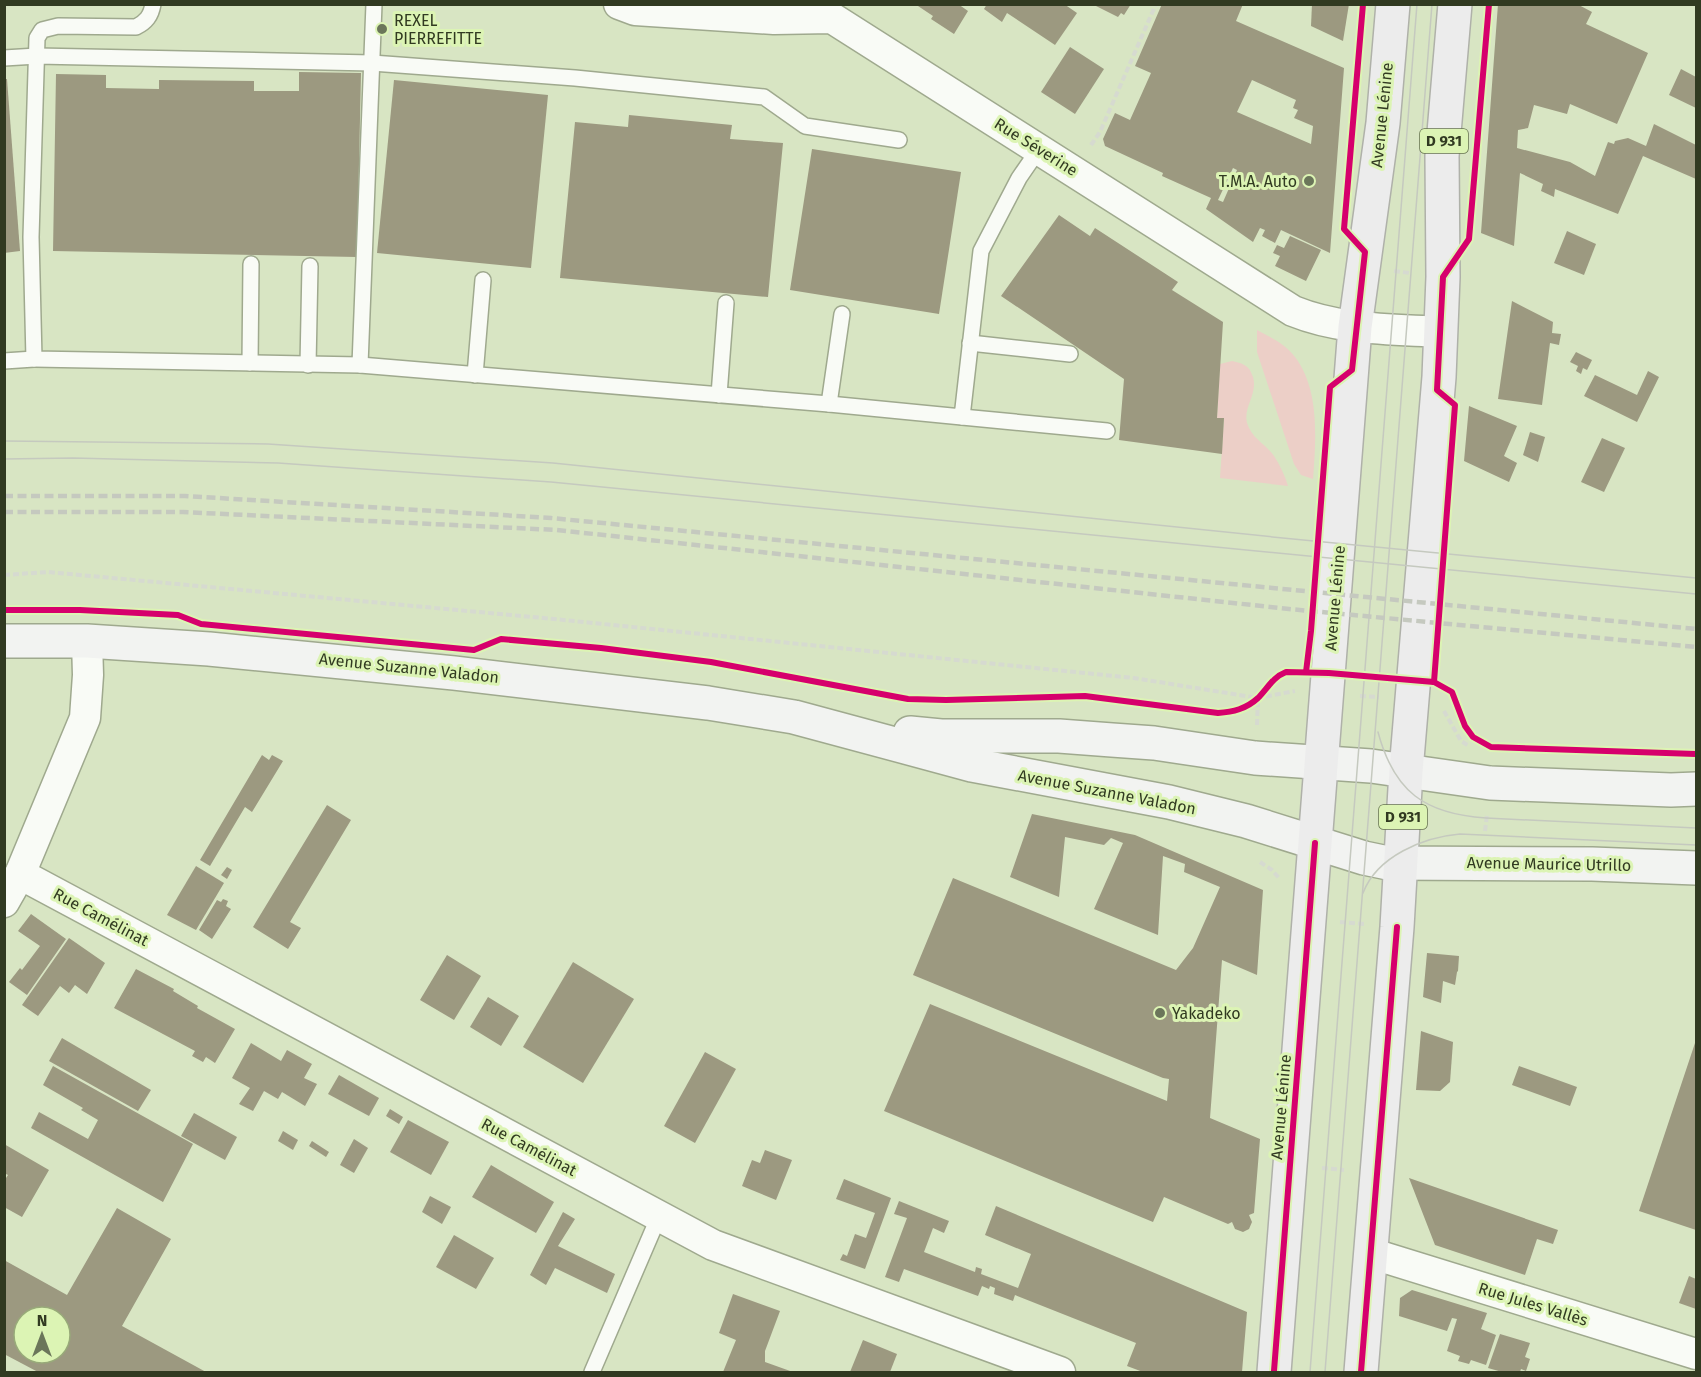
<svg xmlns="http://www.w3.org/2000/svg" width="1701" height="1377" viewBox="0 0 1701 1377" font-family="'Fira Sans',sans-serif">
<style>
.green{fill:#eccfc7}
.building{fill:#9c9980;fill-rule:evenodd}
.lines{fill:none;stroke-linecap:round;stroke-linejoin:round}
.lane-casing{stroke:#9fa98e;stroke-width:18}
.street-casing{stroke:#9fa98e;stroke-width:33}
.secondary-casing{stroke:#9fa98e;stroke-width:36}
.primary-casing{stroke:#afb1a9;stroke-width:36}
.path{stroke:#d6dad0;stroke-width:4;stroke-dasharray:6 3;stroke-linecap:butt}
.lane{stroke:#f9fbf6;stroke-width:15}
.street{stroke:#f9fbf6;stroke-width:30}
.secondary{stroke:#f2f3f1;stroke-width:33}
.primary{stroke:#ececec;stroke-width:33}
.tram{stroke:#c5c9bf;stroke-width:1.5}
.rail{stroke:#c5c9bf;stroke-width:4.5;stroke-dasharray:9 4.5;stroke-linecap:butt}
.cycleway-casing{stroke:#dcf4b4;stroke-width:10}
.cycleway{stroke:#d6006c;stroke-width:6}
.poi-dot{fill:#6b765a;stroke:#dcf4b4;stroke-width:2}
.labels{text-anchor:middle;dominant-baseline:central;stroke-width:6;stroke-linejoin:round;paint-order:stroke}
.shield{fill:#dcf4b4;stroke:#64724d;stroke-width:1.5}
.shield-label{font-size:15px;font-weight:bold;fill:#313a21}
.poi-label{font-size:16px;fill:#313a21;stroke:#dcf4b4;text-anchor:start}
.street-label{font-size:16px;fill:#313a21;stroke:#dcf4b4}
</style>
<rect width="100%" height="100%" fill="#d8e5c3"/>
<g class="green">
<path d="M1257,330C1270,337 1286,344 1295,357C1320,390 1316,440 1313,479L1301,475L1294,464L1257,352Z"/>
<path d="M1232,361C1244,364 1249,365 1253,377C1258,394 1243,407 1247,423C1252,439 1266,444 1274,456C1280,465 1285,476 1288,486L1220,478L1224,419L1217,418L1220,364Z"/>
</g>
<g class="building">
<polygon points="915,4 958,4 968,11 954,34 931,19 933,16"/>
<polygon points="987,4 1064,4 1077,13 1055,45 1007,13 1002,22 984,9"/>
<polygon points="1092,4 1131,4 1124,15 1121,13 1118,17"/>
<path d="M1162,4H1243L1236,21L1344,68L1330,253L1281,230L1275,243L1262,236L1265,230L1260,228L1253,242L1206,209L1211,198L1162,176L1163,173L1105,146L1103,139L1115,113L1130,120L1151,73L1135,66ZM1252,80L1296,100L1293,108L1298,110L1294,118L1313,126L1311,144L1237,112ZM1233,168L1237,170L1223,202L1218,200Z"/>
<polygon points="1312,4 1349,4 1343,41 1311,26"/>
<polygon points="1498,4 1577,4 1592,12 1586,24 1648,53 1617,124 1570,104 1567,114 1534,105 1528,128 1518,130 1517,148 1570,162 1595,176 1608,142 1614,144 1615,141 1628,138 1646,146 1654,124 1696,145 1696,179 1643,156 1618,214 1555,189 1554,197 1541,191 1543,184 1520,173 1514,246 1481,233"/>
<polygon points="1070,47 1104,69 1075,114 1041,92"/>
<polygon points="1681,69 1696,77 1696,108 1669,95"/>
<polygon points="299,72 361,73 357,257 53,251 56,74 106,75 106,88 159,89 159,80 254,81 254,91 299,91"/>
<polygon points="4,79 7,79 20,251 4,253"/>
<polygon points="394,80 548,95 531,268 377,253"/>
<polygon points="629,115 732,125 730,139 783,143 768,297 560,278 575,122 628,127"/>
<polygon points="812,149 961,172 939,314 790,290"/>
<polygon points="1059,215 1090,236 1095,228 1178,282 1172,290 1223,322 1217,418 1224,418 1222,454 1119,440 1124,379 1001,296"/>
<polygon points="1567,231 1596,244 1584,275 1554,263"/>
<polygon points="1290,236 1321,250 1306,281 1275,266 1280,256 1273,253 1277,245 1284,248"/>
<polygon points="1512,301 1553,322 1552,333 1561,334 1559,345 1550,343 1542,405 1498,399"/>
<polygon points="1576,352 1592,360 1587,370 1583,368 1581,374 1576,371 1578,366 1570,362"/>
<polygon points="1648,371 1659,377 1637,422 1584,396 1595,375 1637,395"/>
<polygon points="1469,406 1517,426 1504,456 1517,463 1509,482 1464,461"/>
<polygon points="1530,432 1545,437 1538,462 1523,455"/>
<polygon points="1602,438 1625,448 1604,492 1581,482"/>
<polygon points="262,755 269,760 272,755 283,761 252,812 245,807 210,866 200,860"/>
<polygon points="327,805 351,820 290,922 301,928 288,949 253,927"/>
<polygon points="1032,814 1135,835 1263,890 1257,975 1222,960 1210,1118 1260,1139 1254,1213 1249,1215 1252,1222 1249,1229 1243,1232 1235,1229 1232,1222 1228,1224 1164,1197 1153,1222 884,1111 930,1004 1167,1101 1169,1079 1163,1078 913,975 953,878 1176,970 1193,948 1220,887 1184,872 1185,864 1163,856 1158,935 1094,909 1123,843 1111,838 1104,845 1065,837 1059,897 1010,877"/>
<polygon points="196,866 224,883 196,930 167,915"/>
<polygon points="227,867 232,870 227,879 221,875"/>
<polygon points="223,899 228,901 226,906 231,909 212,939 199,930 217,900 221,902"/>
<polygon points="31,914 66,939 27,995 9,982 20,968 22,970 40,946 18,931"/>
<polygon points="69,938 105,963 87,994 75,985 69,993 60,986 38,1016 22,1005"/>
<polygon points="1427,953 1459,956 1458,971 1457,972 1455,985 1443,981 1441,1003 1423,997"/>
<polygon points="447,955 481,976 454,1020 420,1000"/>
<polygon points="573,962 634,999 583,1083 523,1047"/>
<polygon points="136,969 174,989 173,991 198,1006 197,1008 235,1029 215,1063 206,1057 203,1062 192,1056 195,1051 114,1008"/>
<polygon points="488,997 519,1016 501,1046 470,1027"/>
<polygon points="1421,1031 1453,1042 1450,1082 1440,1091 1416,1090"/>
<polygon points="62,1038 151,1090 138,1111 49,1061"/>
<polygon points="1696,1040 1696,1230 1639,1211"/>
<polygon points="251,1043 281,1061 287,1050 312,1064 304,1078 317,1084 305,1106 282,1092 278,1099 264,1091 253,1111 239,1104 250,1088 232,1078"/>
<polygon points="705,1052 736,1069 695,1143 664,1126"/>
<polygon points="53,1066 193,1144 163,1202 31,1128 39,1112 88,1139 98,1120 81,1110 83,1108 43,1085"/>
<polygon points="1519,1066 1577,1087 1570,1106 1512,1085"/>
<polygon points="339,1075 379,1098 369,1116 328,1094"/>
<polygon points="390,1109 403,1117 399,1124 386,1116"/>
<polygon points="194,1113 237,1137 225,1160 181,1136"/>
<polygon points="408,1120 449,1142 431,1175 390,1152"/>
<polygon points="283,1131 298,1140 293,1150 278,1141"/>
<polygon points="354,1139 368,1148 354,1173 340,1165"/>
<polygon points="312,1141 329,1152 326,1157 309,1146"/>
<polygon points="4,1144 49,1170 22,1217 4,1207 4,1181 8,1175 4,1173"/>
<polygon points="765,1150 792,1160 776,1200 742,1186 752,1160 760,1163"/>
<polygon points="491,1165 554,1202 536,1233 472,1197"/>
<polygon points="1409,1178 1558,1230 1553,1244 1537,1239 1525,1275 1435,1245"/>
<polygon points="844,1179 891,1198 865,1269 840,1260 843,1254 847,1256 855,1234 866,1238 875,1213 836,1199"/>
<polygon points="430,1196 451,1207 442,1224 422,1212"/>
<polygon points="899,1201 949,1221 944,1233 933,1228 924,1252 975,1272 976,1267 982,1269 981,1274 1018,1288 1031,1254 985,1235 996,1206 1247,1312 1242,1372 1143,1372 1127,1366 1136,1343 1015,1295 1013,1301 994,1294 995,1288 990,1286 989,1289 982,1286 978,1296 904,1269 899,1282 885,1277 907,1218 894,1214"/>
<path d="M117,1208L171,1239L122,1326L206,1372H38L4,1354V1260L67,1295ZM24,1317H60V1353H24Z"/>
<polygon points="563,1212 575,1219 558,1246 615,1274 607,1293 555,1268 546,1285 530,1275"/>
<polygon points="454,1235 494,1258 476,1289 436,1267"/>
<polygon points="1689,1276 1696,1279 1696,1309 1679,1303"/>
<polygon points="1412,1290 1487,1313 1481,1329 1496,1335 1486,1365 1471,1360 1469,1364 1458,1361 1460,1356 1447,1351 1457,1319 1452,1318 1447,1331 1399,1316 1400,1298"/>
<polygon points="733,1294 780,1311 765,1351 765,1362 793,1372 723,1372 736,1340 719,1333"/>
<polygon points="1500,1334 1530,1343 1525,1357 1530,1359 1526,1371 1521,1369 1520,1372 1502,1372 1488,1368"/>
<polygon points="863,1340 897,1354 890,1372 850,1372"/>
</g>
<g class="lines">
<g class="lane-casing">
<g id="lane">
<path d="M153,4C151,16 146,22 136,27L58,26L42,30L37,38L31,237L34,359L360,365L374,4"/>
<polyline points="4,58 37,56 372,63 575,78 764,97 805,126 899,140"/>
<polyline points="970,343 1070,354"/>
<polyline points="4,361 34,359"/>
<polyline points="250,363 251,264"/>
<polyline points="308,365 310,266"/>
<polyline points="360,365 829,404 962,417 981,251 1019,178 1039,149"/>
<polyline points="475,375 483,280"/>
<polyline points="719,395 726,303"/>
<polyline points="829,404 842,314"/>
<polyline points="962,417 1107,431"/>
<polyline points="592,1372 659,1216"/>
</g>
</g>
<g class="street-casing">
<g id="street">
<path d="M619,4L635,10L774,19L832,18L1293,311C1340,330 1390,329 1440,332"/>
<polyline points="20,874 713,1245 1060,1372"/>
<polyline points="4,902 20,874 85,718 88,675 87,641"/>
<polyline points="1370,1253 1696,1354"/>
</g>
</g>
<g class="secondary-casing">
<g id="secondary">
<polyline points="4,641 87,641 209,649 454,673 708,703 794,717 972,765 1169,802 1246,821 1364,858 1388,863 1592,864 1696,868"/>
<polyline points="910,733 941,736 1059,736 1112,740 1154,743 1255,758 1371,766 1490,783 1671,790 1696,789"/>
</g>
</g>
<g class="primary-casing">
<g id="primary">
<polyline points="1274,1372 1355,327 1383,123 1393,4"/>
<polyline points="1361,1372 1397,927 1406,771 1439,377 1443,277 1442,156 1455,4"/>
</g>
</g>
<g class="path">
<polyline points="1091,145 1100,132 1156,4"/>
<polyline points="1394,271 1410,273"/>
<polyline points="4,575 48,572 554,619 1134,678 1258,698 1295,691"/>
<polyline points="1360,696 1379,697"/>
<polyline points="1444,711 1461,741 1469,746"/>
<polyline points="1257,725 1258,698"/>
<polyline points="1485,831 1487,815"/>
<polyline points="1260,862 1272,870 1279,878"/>
<polyline points="1340,922 1365,924"/>
<polyline points="1322,1168 1344,1170"/>
</g>
<use href="#lane" class="lane"/>
<use href="#street" class="street"/>
<use href="#secondary" class="secondary"/>
<use href="#primary" class="primary"/>
<g class="tram">
<polyline points="4,441 268,444 553,463 1293,539 1696,578"/>
<polyline points="4,459 73,458 278,463 551,482 1696,594"/>
<path d="M1378,732C1394,792 1425,814 1486,818L1696,828"/>
<path d="M1363,893C1377,856 1424,837 1460,834L1696,845"/>
<polyline points="1310,1372 1417,4"/>
<polyline points="1325,1372 1432,4"/>
</g>
<g class="rail">
<polyline points="4,496 185,496 551,518 1696,629"/>
<polyline points="4,512 183,512 557,530 1289,609 1696,647"/>
</g>
<g class="cycleway-casing">
<g id="cycleway">
<path d="M4,610H80L178,615L201,624L474,650L501,639L601,648L711,662L908,699L946,700L1085,696L1218,713C1233,712 1246,709 1258,698C1267,689 1273,677 1286,672L1329,673L1434,682L1452,692L1465,726L1473,737L1491,747L1696,754"/>
<polyline points="1306,672 1311,631 1330,387 1352,370 1365,252 1344,229 1363,4"/>
<polyline points="1434,682 1455,405 1437,390 1443,277 1469,239 1489,4"/>
<polyline points="1274,1371 1315,843"/>
<polyline points="1361,1372 1397,927"/>
</g>
</g>
<use href="#cycleway" class="cycleway"/>
</g>
<g class="poi-dot">
<circle cx="382" cy="29" r="6"/>
<circle cx="1309" cy="181" r="6"/>
<circle cx="1160" cy="1013" r="6"/>
</g>
<g class="labels">
<g class="shield">
<rect x="1420" y="129" width="48" height="24" rx="4.5"/>
<rect x="1379" y="805" width="48" height="24" rx="4.5"/>
</g>
<g class="shield-label">
<text x="1444" y="141">D 931</text>
<text x="1403" y="817">D 931</text>
</g>
<g class="poi-label">
<text x="394" y="20">REXEL<tspan x="394" dy="18">PIERREFITTE</tspan></text>
<text x="1297" y="181" text-anchor="end">T.M.A. Auto</text>
<text x="1172" y="1013">Yakadeko</text>
</g>
<g class="street-label">
<text transform="translate(1382 115) rotate(-84)">Avenue Lénine</text>
<text transform="translate(1036 147) rotate(32)">Rue Séverine</text>
<text transform="translate(1335 598) rotate(-85)">Avenue Lénine</text>
<text transform="translate(409 668) rotate(6)">Avenue Suzanne Valadon</text>
<text transform="translate(1107 792) rotate(11)">Avenue Suzanne Valadon</text>
<text transform="translate(1549 864) rotate(1)">Avenue Maurice Utrillo</text>
<text transform="translate(101 917) rotate(28)">Rue Camélinat</text>
<text transform="translate(1281 1107) rotate(-85)">Avenue Lénine</text>
<text transform="translate(529 1147) rotate(28)">Rue Camélinat</text>
<text transform="translate(1533 1304) rotate(17)">Rue Jules Vallès</text>
</g>
</g>
<rect width="1701" height="1377" fill="none" stroke="#313a21" stroke-width="12"/>
<g transform="translate(42 1335)"><circle r="28" fill="#dcf4b4" stroke="#98aa79" stroke-width="1.5"/>
<path d="M0-4.5L10 22L0 15L-10 22Z" fill="#6b765a"/>
<text y="-9" font-size="16" font-weight="bold" text-anchor="middle" fill="#313a21">N</text>
</g>
</svg>
